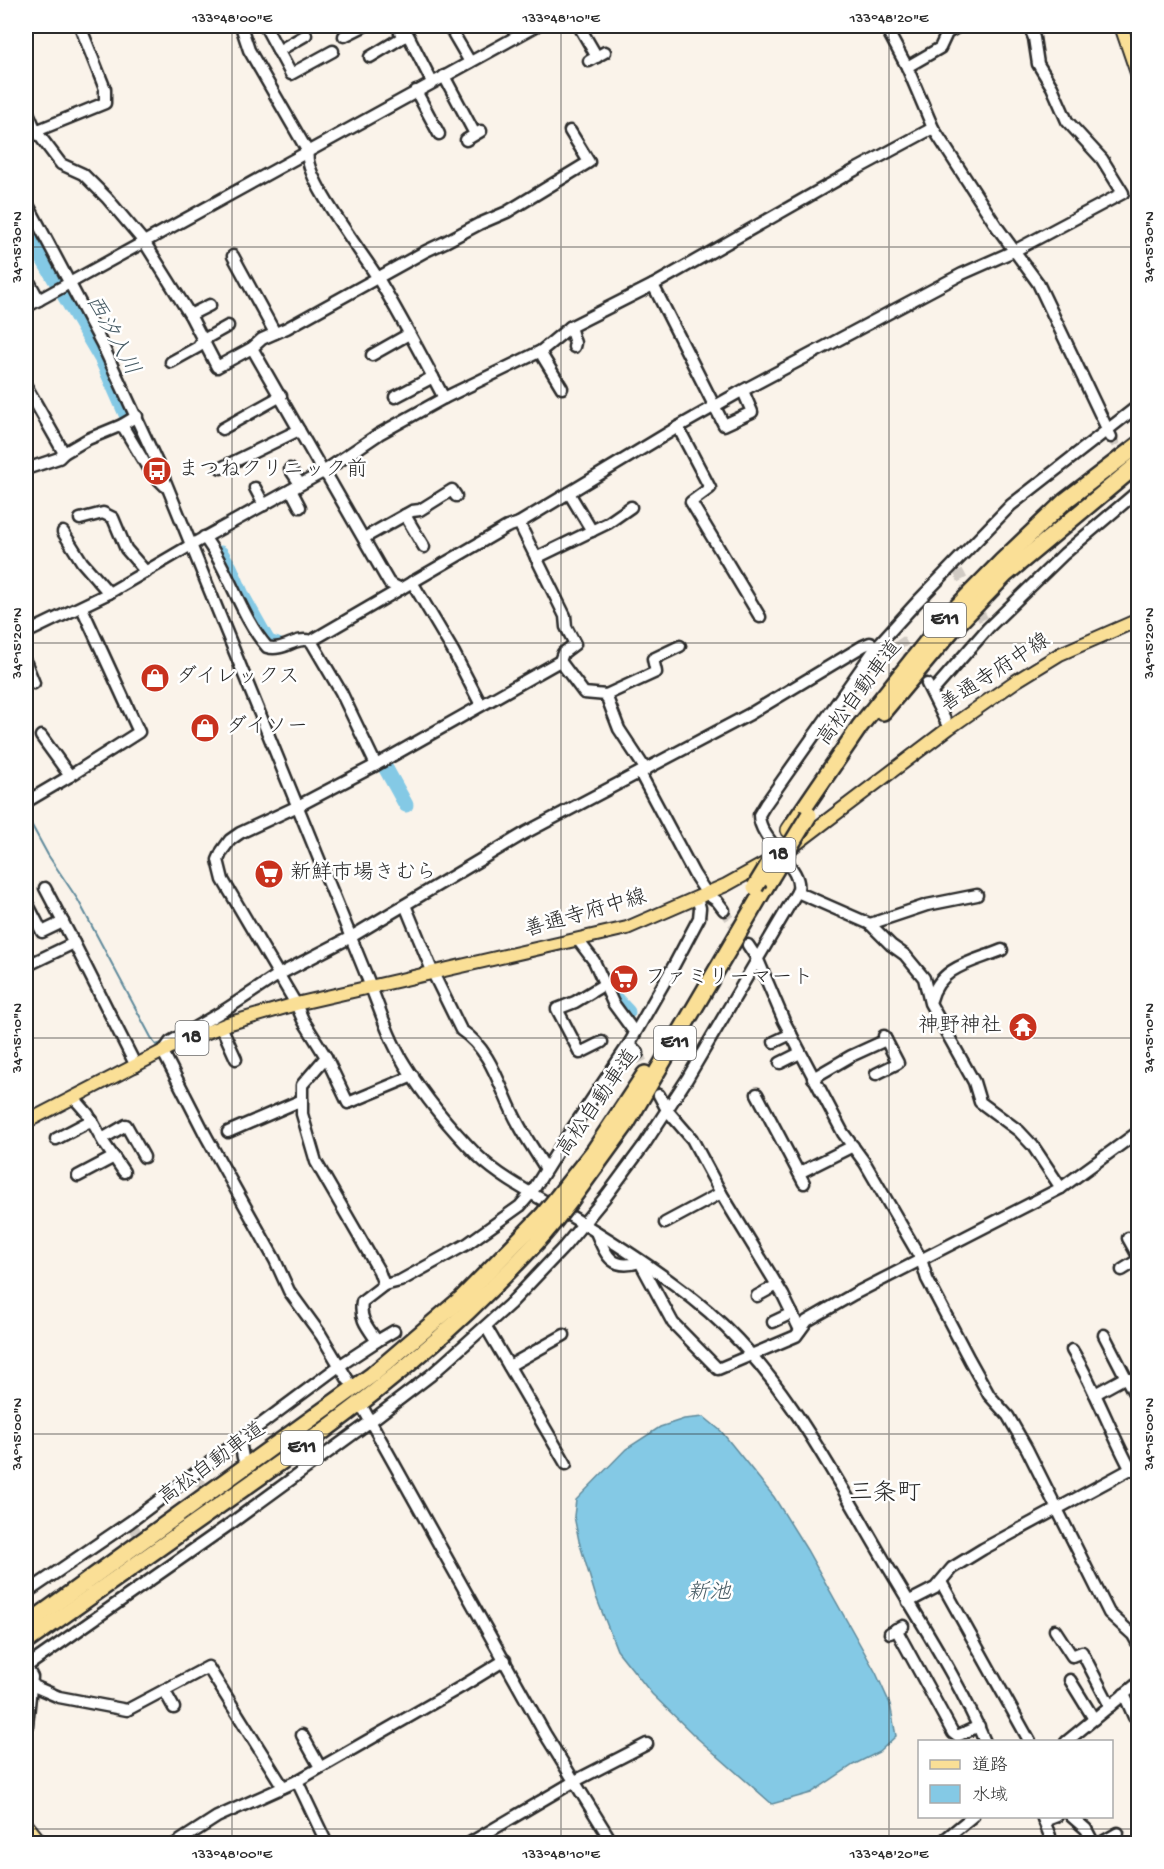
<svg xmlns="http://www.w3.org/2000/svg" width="1164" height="1869" viewBox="0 0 1164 1869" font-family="'Gochi Hand','Klee One',sans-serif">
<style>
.water{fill:#84c9e5;stroke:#608a9b;stroke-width:1.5}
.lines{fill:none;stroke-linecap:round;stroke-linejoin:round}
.stream{stroke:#608a9b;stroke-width:2}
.river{stroke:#84c9e5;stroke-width:15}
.minor-tunnel{stroke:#d1cbc4;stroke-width:10;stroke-dasharray:10 5;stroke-linecap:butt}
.minor-casing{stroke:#2b2b2b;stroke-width:15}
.major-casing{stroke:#2b2b2b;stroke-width:16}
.highway-casing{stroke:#2b2b2b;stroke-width:20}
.minor{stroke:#fff;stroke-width:10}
.major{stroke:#fadf96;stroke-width:12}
.highway{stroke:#fadf96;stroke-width:15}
.highway-bridge-casing{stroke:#2b2b2b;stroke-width:20;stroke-linecap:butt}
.highway-bridge{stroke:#fadf96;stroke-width:15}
.ticks{fill:none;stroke:#2b2b2b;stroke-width:1.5;stroke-opacity:0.45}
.labels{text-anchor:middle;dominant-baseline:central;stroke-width:5;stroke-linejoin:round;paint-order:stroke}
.shield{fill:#fff;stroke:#6b6b6b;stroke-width:1.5}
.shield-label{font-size:20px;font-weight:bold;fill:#2b2b2b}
.poi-label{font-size:21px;fill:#2b2b2b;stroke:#fff;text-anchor:start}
.street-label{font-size:21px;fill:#2b2b2b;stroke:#fff}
.water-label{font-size:22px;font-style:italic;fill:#465a63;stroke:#fff}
.quarter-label{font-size:24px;fill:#2b2b2b;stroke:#fff}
.neatline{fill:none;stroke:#2b2b2b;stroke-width:2}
.ticks-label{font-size:15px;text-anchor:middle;fill:#2b2b2b}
</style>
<rect width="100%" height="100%" fill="#faf3ea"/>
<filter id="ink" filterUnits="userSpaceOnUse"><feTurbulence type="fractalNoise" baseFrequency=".0167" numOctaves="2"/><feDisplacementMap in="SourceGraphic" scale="12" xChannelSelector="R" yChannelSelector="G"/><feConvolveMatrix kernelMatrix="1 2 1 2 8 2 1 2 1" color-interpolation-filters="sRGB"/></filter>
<g filter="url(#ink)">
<polygon class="water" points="704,1417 721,1431 774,1497 807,1550 876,1673 890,1704 896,1736 879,1752 853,1765 811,1793 772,1804 696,1737 652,1694 617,1650 595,1594 579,1541 574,1516 576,1500 626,1449 660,1427 684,1419"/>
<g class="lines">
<polyline class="stream" points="26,806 30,822 48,855 78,900 153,1041 156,1045 165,1042"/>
<g class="river">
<polyline points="26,234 37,249 102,360 143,453"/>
<polyline points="221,553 230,567 243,597 266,638 269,642 278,645"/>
<polyline points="385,767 406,805"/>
<polyline points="609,989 612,995 628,1012"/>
</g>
<g class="minor-tunnel">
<polyline points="1111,437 1127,462"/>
<polyline points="958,571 985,623"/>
<polyline points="899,639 927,684"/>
<polyline points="724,910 748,945"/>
<polyline points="638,1053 651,1079"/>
<polyline points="199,1481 226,1518"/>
<polyline points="134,1528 155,1562"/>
</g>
<g class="minor-casing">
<g id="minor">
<path d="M241,26L249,50L308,152C302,177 365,256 379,280C402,319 423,358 444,398"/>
<polyline points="265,26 291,74 333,51"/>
<polyline points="397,26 403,37 408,35 432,82"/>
<polyline points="449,26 470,62"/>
<polyline points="579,26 597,57"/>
<polyline points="885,26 907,67 933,128 997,227 1038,283 1111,437"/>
<polyline points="344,36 364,26"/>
<polyline points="278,51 306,35"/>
<polyline points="370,57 403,37"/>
<polyline points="589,61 605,52"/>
<polyline points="907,67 940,48 947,33 959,26"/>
<polyline points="444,76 475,134"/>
<polyline points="416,91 439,134"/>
<polyline points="26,108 36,131 61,164 83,174 107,198 145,243 190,315 217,367 252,348 262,339 287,328 426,251 445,242 479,224 507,212 589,162 570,131"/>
<polyline points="36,131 105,103 105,89 80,26"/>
<polyline points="466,140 481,131"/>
<path d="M26,201L102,344L161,471L365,972C378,1003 387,1036 405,1065C424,1096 452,1130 478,1156C503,1180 537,1196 567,1214C616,1243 666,1275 709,1312C786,1379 833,1474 884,1560C919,1620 958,1678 985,1742"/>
<polyline points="233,256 275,333"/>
<polyline points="26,276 39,300"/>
<polyline points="653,285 724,425 752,412 743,391"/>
<polyline points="26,307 536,26"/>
<polyline points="190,315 210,305"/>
<polyline points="570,327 575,343 574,347"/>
<polyline points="252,348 323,472 328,477 389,583 401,589"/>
<polyline points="541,351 543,357 562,388"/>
<polyline points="372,355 409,334"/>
<polyline points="171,362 198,347 203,340 228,326"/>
<polyline points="26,386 64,453 59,458 26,469"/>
<polyline points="395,397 433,377"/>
<polyline points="122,425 149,470 165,486"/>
<polyline points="678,427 710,488 691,502 760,617"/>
<polyline points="222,429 281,396"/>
<polyline points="64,453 88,439 122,425 137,416"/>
<polyline points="221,468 299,430"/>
<polyline points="290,469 300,484"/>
<polyline points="1136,478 1138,482"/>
<polyline points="255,488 264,505"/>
<polyline points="291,490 300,507"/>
<polyline points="569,493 592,531"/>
<polyline points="405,515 424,547"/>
<polyline points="80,519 103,513 113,518 126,549 146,572"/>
<polyline points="519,523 565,616 566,627 575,644 563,653 560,661 376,765 298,806 240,833 230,840 222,851 218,860 223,880 296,1004 303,1020 326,1057 302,1085 302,1114 316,1162 379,1271 384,1285 400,1281 467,1244 520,1206 532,1192 562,1144 629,1044 673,967 699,918 700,908 697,898"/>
<polyline points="63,532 82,562 109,593"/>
<path d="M204,537C230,571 240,616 267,647C284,652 295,636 311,641L507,527L519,523L678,427L738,393L962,274L1014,251L1123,193L1102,159L1067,121L1052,87L1038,64L1034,38L1029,26"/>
<polyline points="364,538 412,511 420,510 452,490 456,496"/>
<polyline points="536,558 608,523 631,507"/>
<polyline points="412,582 453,651 481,705"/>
<polyline points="26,633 109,593 191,545 323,472 379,434 444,398 541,351 570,327 653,285 855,170 933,128"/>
<polyline points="311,641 341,692 376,765"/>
<polyline points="560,661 584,693 606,695 619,729 646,770"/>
<polyline points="26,663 34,683"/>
<polyline points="927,684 949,728"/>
<polyline points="932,692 988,628 1064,554 1138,491"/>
<polyline points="606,695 656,672 653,659 680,646"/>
<polyline points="41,736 70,776"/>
<polyline points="640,773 694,874 707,894 717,901 724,910"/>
<polyline points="26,802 70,776 139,732 82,608"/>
<polyline points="45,888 74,943"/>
<polyline points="797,892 870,924 891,945 905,955 924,978 930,1003 974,1082 980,1102 1019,1131 1033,1146 1061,1188"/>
<polyline points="26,901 42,932 63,922"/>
<path d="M405,905L433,973L461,1030C494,1052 500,1092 519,1125C527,1140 537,1154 546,1169"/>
<polyline points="870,924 927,905 977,895"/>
<polyline points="578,940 594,961 613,1003 635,1033"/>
<polyline points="748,945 758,960 784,1021 843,1133 865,1163 921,1259 927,1279 969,1359 989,1395 1008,1416 1027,1449 1109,1613 1133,1635 1138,1644"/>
<polyline points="26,966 74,943 136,1066"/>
<path d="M931,1000C940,966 973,962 1002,950"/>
<polyline points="221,1026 236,1059"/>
<polyline points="602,1042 580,1053 557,1009 575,1002 603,985"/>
<polyline points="774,1042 791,1034"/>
<polyline points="629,1044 638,1053"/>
<polyline points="326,1057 348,1103 413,1076"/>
<polyline points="780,1063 800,1053"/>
<polyline points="876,1074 898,1063 884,1036"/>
<polyline points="813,1078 851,1056 886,1040"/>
<polyline points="757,1094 804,1183"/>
<polyline points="659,1095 667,1110 692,1139 721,1193 783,1295 800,1330"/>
<polyline points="74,1098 88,1114 104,1143 124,1172"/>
<polyline points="228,1132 302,1100"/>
<polyline points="56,1139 92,1120"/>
<polyline points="102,1139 126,1125 144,1157"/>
<polyline points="799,1173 853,1146"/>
<polyline points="78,1176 114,1157"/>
<polyline points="665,1223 721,1193"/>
<path d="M596,1232C606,1255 611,1271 640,1262L673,1323L718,1369L796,1336L807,1321L854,1294L1061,1188L1138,1132"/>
<polyline points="1128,1238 1138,1256"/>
<polyline points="1122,1270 1138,1260"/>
<polyline points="757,1296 777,1285"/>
<polyline points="773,1322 792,1313"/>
<polyline points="486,1327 566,1464"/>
<polyline points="1104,1335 1138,1401"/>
<polyline points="377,1341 394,1331"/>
<path d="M1072,1350C1095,1388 1110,1431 1131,1470"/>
<polyline points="509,1366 564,1335"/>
<polyline points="348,1380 321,1335 289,1291 275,1260 206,1136 163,1052 170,1042 225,1010 278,975 351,937 525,833 750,714 863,646 870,643 877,646"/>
<polyline points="1095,1394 1126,1377"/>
<polyline points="364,1410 545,1734 613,1844"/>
<polyline points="240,1441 243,1458"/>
<polyline points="941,1582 1030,1742"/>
<path d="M26,1593L130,1522L339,1366L377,1341C368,1328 359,1319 362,1302L384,1285"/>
<polyline points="908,1602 935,1588 952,1568 983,1549 1138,1465"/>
<polyline points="896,1629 953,1733 957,1736 979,1726"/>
<polyline points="1055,1630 1072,1656 1082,1652 1110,1706"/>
<polyline points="890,1633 903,1626"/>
<path d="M26,1667L230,1524L371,1421L431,1375L510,1304L564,1247L607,1195L644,1145L687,1079L797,892C807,870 759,842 759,815L765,805L877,646L917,602L1011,505L1138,406"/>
<polyline points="1070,1680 1094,1719"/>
<polyline points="31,1685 59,1697 127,1710 208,1667 283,1787"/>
<polyline points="164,1690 174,1708"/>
<polyline points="1124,1694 1134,1717 1138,1716"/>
<polyline points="26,1735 32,1677 26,1666"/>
<polyline points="302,1735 320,1767"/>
<polyline points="1066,1742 1138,1683"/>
<polyline points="297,1781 327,1844"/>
<polyline points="1042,1816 1050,1836"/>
<polyline points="1071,1816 1086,1829 1094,1844"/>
<polyline points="1044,1821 1057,1816"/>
<polyline points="175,1844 217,1817 297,1781 461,1687 505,1660"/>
<polyline points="468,1844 575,1781 647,1744"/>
<polyline points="939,1844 973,1816"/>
<polyline points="1099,1844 1118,1833"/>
</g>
</g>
<g class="major-casing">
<g id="major">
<polyline points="1121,26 1138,76"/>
<polyline points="792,847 949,728 1016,681 1060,654 1138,620"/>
<polyline points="26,1122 171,1047 227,1024 296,1004 627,928 726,885 773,859"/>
<polyline points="26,1824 42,1844"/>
</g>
</g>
<g class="highway-casing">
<g id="highway">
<polyline points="883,712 952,630 1005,575 1138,464"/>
<polyline points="789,830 860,726 945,619 1001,562 1065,501 1138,445"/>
<polyline points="560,1194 594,1151 645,1074"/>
<polyline points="571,1200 627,1123 770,879"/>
<polyline points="26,1625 372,1375 462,1298 543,1215"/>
<path d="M26,1642C101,1589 176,1536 251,1483C337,1423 420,1361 494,1286C514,1266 535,1246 553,1223"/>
</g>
</g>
<use href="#minor" class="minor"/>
<use href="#major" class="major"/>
<use href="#highway" class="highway"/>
<g class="highway-bridge-casing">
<g id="highway-bridge">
<polyline points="770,879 809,815"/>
<polyline points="755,887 769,864"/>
<polyline points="543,1215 560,1194"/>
<polyline points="553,1223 571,1200"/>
</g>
</g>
<use href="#highway-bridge" class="highway-bridge"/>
</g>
</g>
<path class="ticks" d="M232,26V1844M561,26V1844M889,26V1844M26,247H1138M26,643H1138M26,1038H1138M26,1434H1138M26,1829H1138"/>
<defs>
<g id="bus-disc" transform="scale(1.5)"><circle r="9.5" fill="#c8321e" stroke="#fff"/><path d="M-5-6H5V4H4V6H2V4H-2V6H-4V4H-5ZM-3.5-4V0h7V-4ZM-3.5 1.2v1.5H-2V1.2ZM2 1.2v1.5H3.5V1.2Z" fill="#fff"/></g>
<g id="shop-disc" transform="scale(1.5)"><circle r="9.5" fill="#c8321e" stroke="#fff"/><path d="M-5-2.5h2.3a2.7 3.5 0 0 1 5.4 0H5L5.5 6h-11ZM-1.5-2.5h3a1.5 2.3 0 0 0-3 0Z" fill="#fff"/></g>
<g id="supermarket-disc" transform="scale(1.5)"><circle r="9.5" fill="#c8321e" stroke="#fff"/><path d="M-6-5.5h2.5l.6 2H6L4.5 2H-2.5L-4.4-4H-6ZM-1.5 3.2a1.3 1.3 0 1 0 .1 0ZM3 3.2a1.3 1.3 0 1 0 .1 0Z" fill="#fff"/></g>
<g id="temple-disc" transform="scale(1.5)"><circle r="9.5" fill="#c8321e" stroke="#fff"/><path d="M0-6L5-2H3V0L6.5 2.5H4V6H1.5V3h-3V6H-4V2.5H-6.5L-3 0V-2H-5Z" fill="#fff"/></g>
</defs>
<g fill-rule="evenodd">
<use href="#bus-disc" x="157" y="471"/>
<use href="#shop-disc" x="155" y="678"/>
<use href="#shop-disc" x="205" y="728"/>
<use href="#supermarket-disc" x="269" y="874"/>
<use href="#supermarket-disc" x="624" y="979"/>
<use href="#temple-disc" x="1023" y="1027"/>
</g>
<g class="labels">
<g class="shield">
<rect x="924" y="603" width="42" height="34" rx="4.5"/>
<rect x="762.5" y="838" width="33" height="34" rx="4.5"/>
<rect x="175.5" y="1021" width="33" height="34" rx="4.5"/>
<rect x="654" y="1026" width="42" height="34" rx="4.5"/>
<rect x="281" y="1431" width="42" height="34" rx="4.5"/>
</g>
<g class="shield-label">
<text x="945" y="620">E11</text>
<text x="779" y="855">18</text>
<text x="192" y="1038">18</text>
<text x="675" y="1043">E11</text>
<text x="302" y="1448">E11</text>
</g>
<g class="poi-label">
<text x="178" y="471">まつねクリニック前</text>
<text x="176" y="678">ダイレックス</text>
<text x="226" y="728">ダイソー</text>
<text x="290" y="874">新鮮市場きむら</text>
<text x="645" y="979">ファミリーマート</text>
<text x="1002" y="1027" text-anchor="end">神野神社</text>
</g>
<g class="street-label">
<text transform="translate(996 674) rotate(-33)">善通寺府中線</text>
<text transform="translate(861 694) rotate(-53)">高松自動車道</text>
<text transform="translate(586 915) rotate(-16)">善通寺府中線</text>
<text transform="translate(599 1104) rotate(-55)">高松自動車道</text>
<text transform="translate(213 1465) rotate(-36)">高松自動車道</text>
</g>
<g class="water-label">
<text transform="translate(111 336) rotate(61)">西汐入川</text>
<text x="709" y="1594">新池</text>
</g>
<g class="quarter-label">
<text x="885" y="1494">三条町</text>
</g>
</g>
<rect width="1164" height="1869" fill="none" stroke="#fff" stroke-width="66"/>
<rect x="918" y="1740" width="195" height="78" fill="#ffffff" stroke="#aaaaaa" stroke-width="1.5"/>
<rect x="930" y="1760" width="30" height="9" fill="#fadf96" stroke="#aaaaaa" stroke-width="1.5"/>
<text x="972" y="1770" font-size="18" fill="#2b2b2b">道路</text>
<rect x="930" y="1785" width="30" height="18" fill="#84c9e5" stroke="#aaaaaa" stroke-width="1.5"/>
<text x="972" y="1800" font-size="18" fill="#2b2b2b">水域</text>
<rect x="33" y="33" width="1098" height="1803" class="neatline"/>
<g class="ticks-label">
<text x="232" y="22">133°48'00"E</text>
<text x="561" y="22">133°48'10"E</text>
<text x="889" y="22">133°48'20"E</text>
<text transform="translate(16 247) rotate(-90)" y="5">34°15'30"N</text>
<text transform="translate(1148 247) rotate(-90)" y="5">34°15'30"N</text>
<text transform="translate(16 643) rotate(-90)" y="5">34°15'20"N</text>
<text transform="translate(1148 643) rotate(-90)" y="5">34°15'20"N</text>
<text transform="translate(16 1038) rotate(-90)" y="5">34°15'10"N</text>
<text transform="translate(1148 1038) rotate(-90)" y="5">34°15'10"N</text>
<text transform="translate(16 1434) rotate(-90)" y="5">34°15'00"N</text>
<text transform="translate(1148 1434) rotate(-90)" y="5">34°15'00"N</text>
<text x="232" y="1858">133°48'00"E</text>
<text x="561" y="1858">133°48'10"E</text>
<text x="889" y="1858">133°48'20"E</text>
</g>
</svg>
